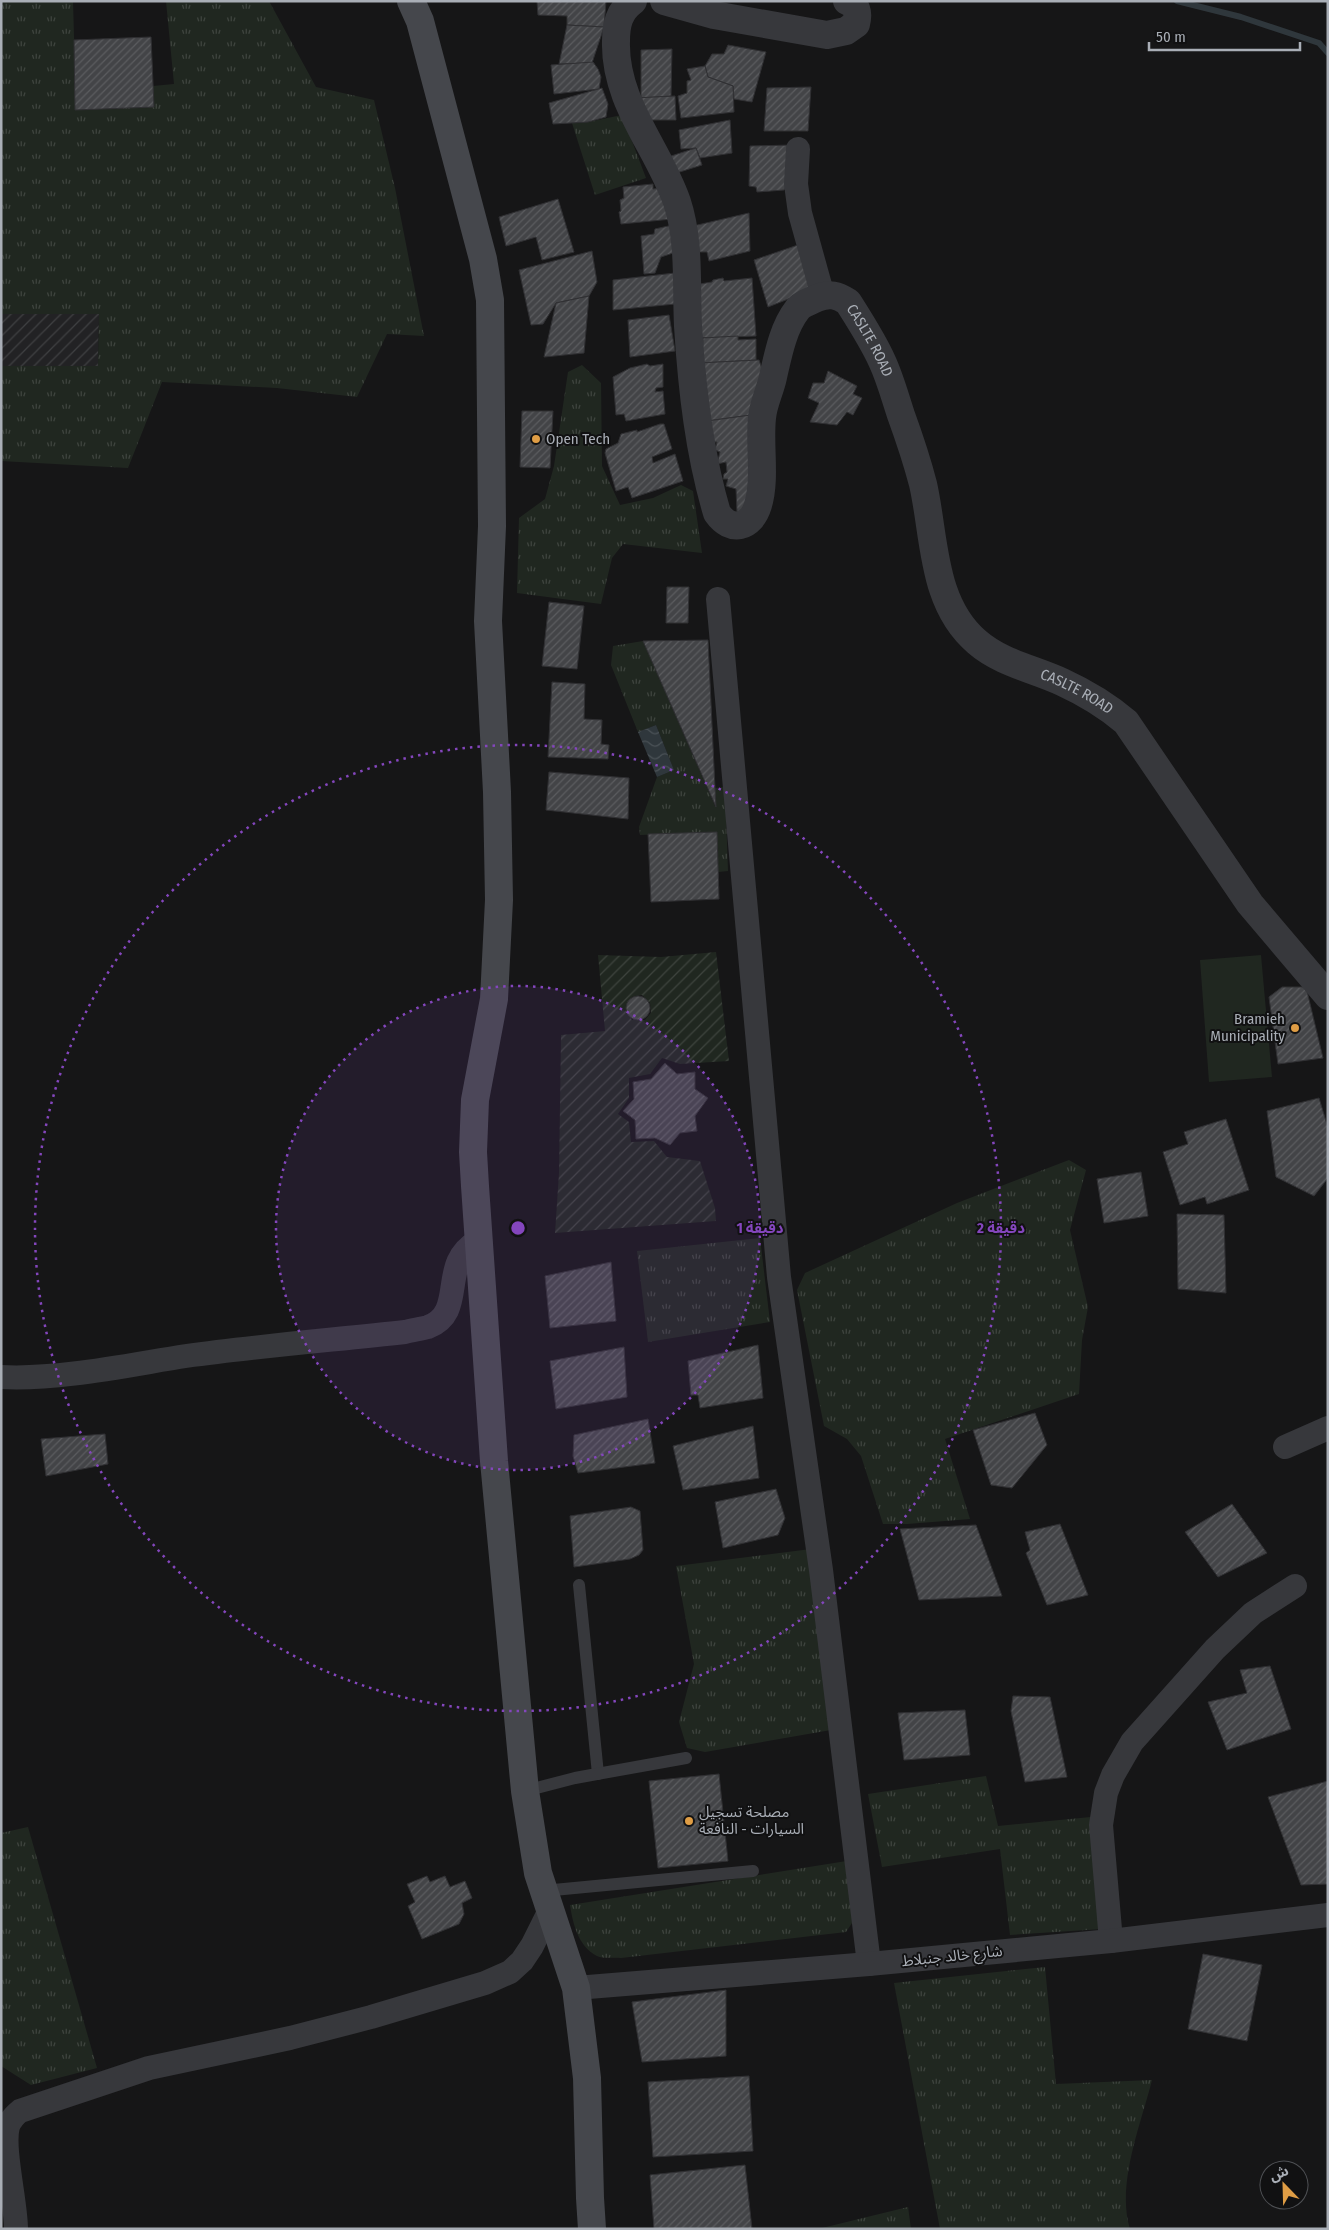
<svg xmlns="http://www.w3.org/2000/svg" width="1329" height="2230" viewBox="0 0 1329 2230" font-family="'Fira Sans Condensed','Noto Sans Arabic',sans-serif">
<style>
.industrial{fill:url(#industrial-furrows)}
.grass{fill:url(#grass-tufts)}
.park{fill:#202720}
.garden{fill:url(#garden-furrows);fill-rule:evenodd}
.water{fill:url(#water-waves)}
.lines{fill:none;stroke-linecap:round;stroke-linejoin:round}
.stream{stroke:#2f373c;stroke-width:6}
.building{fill:url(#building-hatch);stroke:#303033}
.service{stroke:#37383c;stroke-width:12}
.minor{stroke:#37383c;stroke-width:24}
.tertiary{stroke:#37383c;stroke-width:28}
.secondary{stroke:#45474c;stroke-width:28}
.ring{fill:none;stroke:#8446bd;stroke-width:2.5;stroke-dasharray:2.5 5}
.poi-dot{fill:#df9d45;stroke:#111112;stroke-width:2}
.labels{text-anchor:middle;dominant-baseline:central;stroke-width:4;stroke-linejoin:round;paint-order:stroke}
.street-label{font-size:15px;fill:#a9aeb6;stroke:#111112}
.poi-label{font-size:15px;fill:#a9aeb6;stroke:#111112;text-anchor:start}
.centre{fill:#8446bd;stroke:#111112;stroke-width:2.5}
.ring-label{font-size:15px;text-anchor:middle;font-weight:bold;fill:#8446bd;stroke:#111112;stroke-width:4;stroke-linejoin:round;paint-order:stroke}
</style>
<defs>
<pattern id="industrial-furrows" width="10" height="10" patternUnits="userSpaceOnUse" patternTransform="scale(1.25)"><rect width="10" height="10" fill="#222224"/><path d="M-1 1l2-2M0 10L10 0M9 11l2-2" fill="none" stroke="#3f4042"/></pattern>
<pattern id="grass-tufts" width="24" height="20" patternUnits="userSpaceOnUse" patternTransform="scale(1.25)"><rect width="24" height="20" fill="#202720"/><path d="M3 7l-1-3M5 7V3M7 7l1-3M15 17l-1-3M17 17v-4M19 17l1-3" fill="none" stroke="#3e443e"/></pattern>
<pattern id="garden-furrows" width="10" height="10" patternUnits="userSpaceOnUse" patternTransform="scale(1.25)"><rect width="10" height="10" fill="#202720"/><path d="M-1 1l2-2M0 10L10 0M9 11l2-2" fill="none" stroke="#3e443e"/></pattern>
<pattern id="water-waves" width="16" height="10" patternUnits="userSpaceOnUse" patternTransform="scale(1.25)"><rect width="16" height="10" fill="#2f373c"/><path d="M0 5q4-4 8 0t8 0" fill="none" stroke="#4a5156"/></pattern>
<pattern id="building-hatch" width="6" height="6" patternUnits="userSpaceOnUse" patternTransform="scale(1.25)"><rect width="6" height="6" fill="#434447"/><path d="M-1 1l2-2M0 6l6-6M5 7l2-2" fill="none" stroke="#5b5c5f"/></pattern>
</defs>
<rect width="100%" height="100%" fill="#161617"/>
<polygon class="industrial" points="1,314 99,314 98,366 1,366"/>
<g class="grass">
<polygon points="1,1 73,1 76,110 153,107 153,86 174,84 166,1 269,1 316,87 374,100 395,188 424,336 387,334 357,397 277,388 162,382 128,468 1,461 1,366 98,366 99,314 1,314"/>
<polygon points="622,115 646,178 595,195 572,123 588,122"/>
<polygon points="582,365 601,383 602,466 620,505 653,498 681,485 693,491 702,553 623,544 612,558 601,604 517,593 519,518 545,499 554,466 568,372"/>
<polygon points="643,641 715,806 715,788 725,787 728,871 718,872 716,832 640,835 639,827 657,777 674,770 656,725 638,732 611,665 613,646"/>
<polygon points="1069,1160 1086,1170 1070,1230 1088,1307 1082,1340 1079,1394 945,1439 970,1519 907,1524 883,1524 861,1456 847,1439 824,1426 797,1290 805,1273 957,1203"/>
<polygon points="760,1238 770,1322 648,1342 637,1251"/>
<polygon points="811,1549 831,1730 705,1752 687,1748 679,1722 694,1664 676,1566"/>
<polygon points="986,1776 998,1826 1091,1817 1102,1929 1010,1935 1000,1849 882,1867 868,1794"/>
<polygon points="28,1827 97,2068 31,2085 1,2066 1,1833"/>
<path d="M853,1860L858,1914L846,1932L621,1958C614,1957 603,1959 597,1956C578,1946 573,1924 570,1905Z"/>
<path d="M1045,1967L1056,2084L1152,2080C1141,2124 1116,2185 1130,2229H940L894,1983Z"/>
<polygon points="908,2207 911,2229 818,2229"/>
</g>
<polygon class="park" points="1261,955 1272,1077 1209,1082 1200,960"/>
<path class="garden" d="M716,952L729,1061L680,1064L662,1058L650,1074L629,1078V1098L618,1114L629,1122L631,1142L654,1141L667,1157L700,1161L715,1208L716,1221L555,1233L559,1173L561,1035L605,1031L598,955L661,957ZM642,995L650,1003L651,1013L645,1020H632L627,1013L626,1005L632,997Z"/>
<polygon class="water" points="656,725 674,770 657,777 638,732"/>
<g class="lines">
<polyline class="stream" points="1177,1 1241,17 1319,43 1328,53"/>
</g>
<g class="building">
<polygon points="537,1 606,1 604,27 567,25 567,16 538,15"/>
<polygon points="567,25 604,27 592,63 559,64"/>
<polygon points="151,37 154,107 75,110 74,40"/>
<polygon points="728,45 766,52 752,102 734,99 733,86 708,77 705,66 712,54 724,54"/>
<polygon points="672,49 671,96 641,98 641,50"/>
<polygon points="593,62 598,69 601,77 599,89 554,94 551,65"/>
<polygon points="705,66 708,77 733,86 734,112 681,118 678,96 687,93 687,81 691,80 687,69"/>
<polygon points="811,87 808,131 764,131 767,88"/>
<polygon points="602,88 608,104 606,117 588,122 553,124 549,103"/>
<polygon points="675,96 676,120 649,120 634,98"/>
<polygon points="730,120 732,153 700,158 696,148 681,149 679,130"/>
<polygon points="793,145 790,182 784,190 757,192 756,187 749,186 750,146"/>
<polygon points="696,148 702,165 670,175 665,158"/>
<polygon points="653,184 653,189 662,188 672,219 621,224 619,212 621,211 620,200 624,198 623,187"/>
<polygon points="558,199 574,252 542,260 536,237 506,246 499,217"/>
<polygon points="749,213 750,251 709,261 707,252 694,252 689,227"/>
<polygon points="673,225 673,253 661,257 655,273 644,274 641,236 654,234 655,229"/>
<polygon points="798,245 816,288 768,307 754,260"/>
<polygon points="592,251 597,282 589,296 556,303 543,324 531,325 519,270"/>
<polygon points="675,273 675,304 613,310 613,280"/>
<polygon points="723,278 724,281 752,278 756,336 696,338 694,285 712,282 713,280"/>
<polygon points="589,296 584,353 544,357 556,303"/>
<polygon points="669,315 675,351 630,357 628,320"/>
<polygon points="738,336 738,340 756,339 756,360 702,363 703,338"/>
<polygon points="759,360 762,369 751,415 707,421 698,363"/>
<polygon points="647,364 650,366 663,364 663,387 656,388 655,392 663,391 665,414 626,421 624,414 616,415 613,377 630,368"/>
<polygon points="828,371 857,386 853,394 862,398 853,415 847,412 837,425 810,422 819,403 808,398 813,383 824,383"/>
<polygon points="522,411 553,411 550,468 520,467"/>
<polygon points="751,415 750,511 737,512 736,489 726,486 728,479 723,479 724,474 727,472 726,462 717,464 720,452 715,450 717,442 711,442 707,421"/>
<polygon points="660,424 664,424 672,449 652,457 653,463 675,454 683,481 632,498 628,487 616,491 605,453 606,449 618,443 621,434 637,430 637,432"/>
<polygon points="667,587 689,587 688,623 666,623"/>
<polygon points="549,602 584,606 577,669 542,666"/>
<polygon points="708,640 715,788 716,807 643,641"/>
<polygon points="552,682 585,684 584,719 602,720 601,744 609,745 608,759 548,757"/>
<polygon points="549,772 629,778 628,819 546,810"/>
<polygon points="717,832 719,899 651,902 648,834"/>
<polygon points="1282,987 1306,987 1323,1058 1278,1064 1269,997"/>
<circle cx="638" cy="1008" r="12"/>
<polygon points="665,1063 677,1074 695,1072 695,1089 708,1098 695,1116 697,1131 680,1133 670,1145 655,1138 636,1139 635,1120 623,1111 634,1099 633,1082 651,1079"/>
<polygon points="1319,1098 1328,1128 1328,1178 1314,1196 1276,1177 1267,1111"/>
<polygon points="1226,1119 1249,1190 1207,1204 1205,1197 1180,1205 1163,1152 1188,1144 1184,1132"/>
<polygon points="1141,1172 1148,1216 1104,1223 1097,1179"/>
<polygon points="1177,1214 1224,1215 1226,1293 1178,1289"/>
<polygon points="611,1262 616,1321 550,1328 545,1276"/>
<polygon points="758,1345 763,1398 700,1408 698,1395 691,1395 688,1361"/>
<polygon points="624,1347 627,1397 556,1409 550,1361"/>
<polygon points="1035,1413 1047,1445 1012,1488 991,1485 973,1430"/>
<polygon points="648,1419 655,1463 578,1473 573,1456 574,1435"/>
<polygon points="753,1426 759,1478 683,1490 673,1446"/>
<polygon points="105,1434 108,1464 46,1476 41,1439"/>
<polygon points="776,1489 785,1518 778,1535 723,1548 715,1502"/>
<polygon points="1232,1504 1267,1553 1218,1577 1185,1532"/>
<polygon points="631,1507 640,1511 643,1550 639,1555 630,1559 574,1567 570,1516"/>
<polygon points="1060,1524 1088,1595 1047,1605 1026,1553 1030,1550 1025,1532"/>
<polygon points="976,1525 1002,1596 919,1600 900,1529"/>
<polygon points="1270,1666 1291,1729 1227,1750 1208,1702 1247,1693 1240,1670"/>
<polygon points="1013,1696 1050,1697 1067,1777 1025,1782 1011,1711"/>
<polygon points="965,1710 970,1755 904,1760 898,1713"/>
<polygon points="719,1774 728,1861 658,1868 649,1781"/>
<polygon points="1328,1781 1328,1884 1301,1885 1268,1797"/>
<polygon points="427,1876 430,1882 445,1876 450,1887 465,1881 472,1898 462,1903 464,1914 459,1924 422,1939 408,1906 415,1902 407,1884"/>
<polygon points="1203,1954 1262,1965 1247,2041 1188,2029"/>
<polygon points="726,1990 726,2056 642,2062 632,2002"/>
<polygon points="749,2076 753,2151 653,2157 648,2082"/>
<polygon points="745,2165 752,2229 654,2229 650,2175"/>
</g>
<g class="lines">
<g class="service">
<polyline points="579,1585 598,1774"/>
<polyline points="525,1791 575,1778 686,1758"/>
<polyline points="543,1891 753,1871"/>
</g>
<g class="minor">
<polyline points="798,149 796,184 800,213 823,296"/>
<polyline points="718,599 779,1277 821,1570 869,1964"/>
<path d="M1,1377C59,1380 128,1365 186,1356C258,1346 332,1340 405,1332C412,1330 421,1329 428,1327C468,1312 437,1263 478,1241"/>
<polyline points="1285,1447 1328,1428"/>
<polyline points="1111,1941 1101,1825 1106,1793 1113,1775 1132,1742 1215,1649 1253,1613 1295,1586"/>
<polyline points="576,1988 869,1964 1111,1941 1328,1915"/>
<path d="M16,2229C16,2202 2,2148 8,2126C11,2119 15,2115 20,2111L149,2068L290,2038L371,2017L485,1983L510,1972L522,1961L532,1946L549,1912"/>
</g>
<g class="tertiary">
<path id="s1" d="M633,1C619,11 616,25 616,41C614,102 658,147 677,202C690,241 686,285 688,326C692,389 699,453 717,513C731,533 751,528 758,505C766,478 759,446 762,418C763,404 770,391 773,377C778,355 783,328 797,310C801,304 811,301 817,298C830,293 837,295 848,302C860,321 873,341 882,361C890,378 895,397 901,415C909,437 917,461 923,484C935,536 931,603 977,642C1001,663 1034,669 1062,682C1086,693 1106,705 1126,722L1250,904L1328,996"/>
<path d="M664,1L714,15L827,35L846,31L856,24C859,13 857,5 847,1"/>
</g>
<polyline class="secondary" points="411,1 420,21 483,259 490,300 492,526 488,621 497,792 499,900 494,999 475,1100 473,1152 475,1186 494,1461 525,1791 538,1873 576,1988 587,2078 590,2198 592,2229"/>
</g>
<circle cx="518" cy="1228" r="242" fill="#8446bd" fill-opacity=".12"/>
<g class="ring">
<circle cx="518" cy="1228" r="242"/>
<circle cx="518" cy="1228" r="483"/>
</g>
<g class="poi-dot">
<circle cx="536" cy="439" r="5"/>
<circle cx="1295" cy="1028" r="5"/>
<circle cx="689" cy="1821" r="5"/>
</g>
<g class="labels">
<g class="street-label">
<text stroke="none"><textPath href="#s1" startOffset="892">CASLTE ROAD</textPath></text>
<text stroke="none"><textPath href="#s1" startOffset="1328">CASLTE ROAD</textPath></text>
<text transform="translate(952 1956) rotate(-6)">شارع خالد جنبلاط</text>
</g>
<g class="poi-label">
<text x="546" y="439">Open Tech</text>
<text x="1285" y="1019" text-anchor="end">Bramieh<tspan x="1285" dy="17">Municipality</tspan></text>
<text x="699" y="1812">مصلحة تسجيل<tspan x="699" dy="17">السيارات - النافعة</tspan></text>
</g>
</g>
<circle cx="518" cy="1228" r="8" class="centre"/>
<g class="ring-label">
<text x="760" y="1233">1 دقيقة</text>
<text x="1001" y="1233">2 دقيقة</text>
</g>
<rect width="1329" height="2230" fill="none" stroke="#a9aeb6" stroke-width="5"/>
<g transform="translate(1284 2185) rotate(337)"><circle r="24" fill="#111112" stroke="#4e5054"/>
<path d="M0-4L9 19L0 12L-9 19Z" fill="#df9d45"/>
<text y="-8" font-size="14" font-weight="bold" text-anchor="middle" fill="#a9aeb6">ش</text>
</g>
<path d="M1149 42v8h151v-8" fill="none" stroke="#a9aeb6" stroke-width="2.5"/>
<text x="1156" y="42" font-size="15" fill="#a9aeb6" stroke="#111112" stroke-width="4" paint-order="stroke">50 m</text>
</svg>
